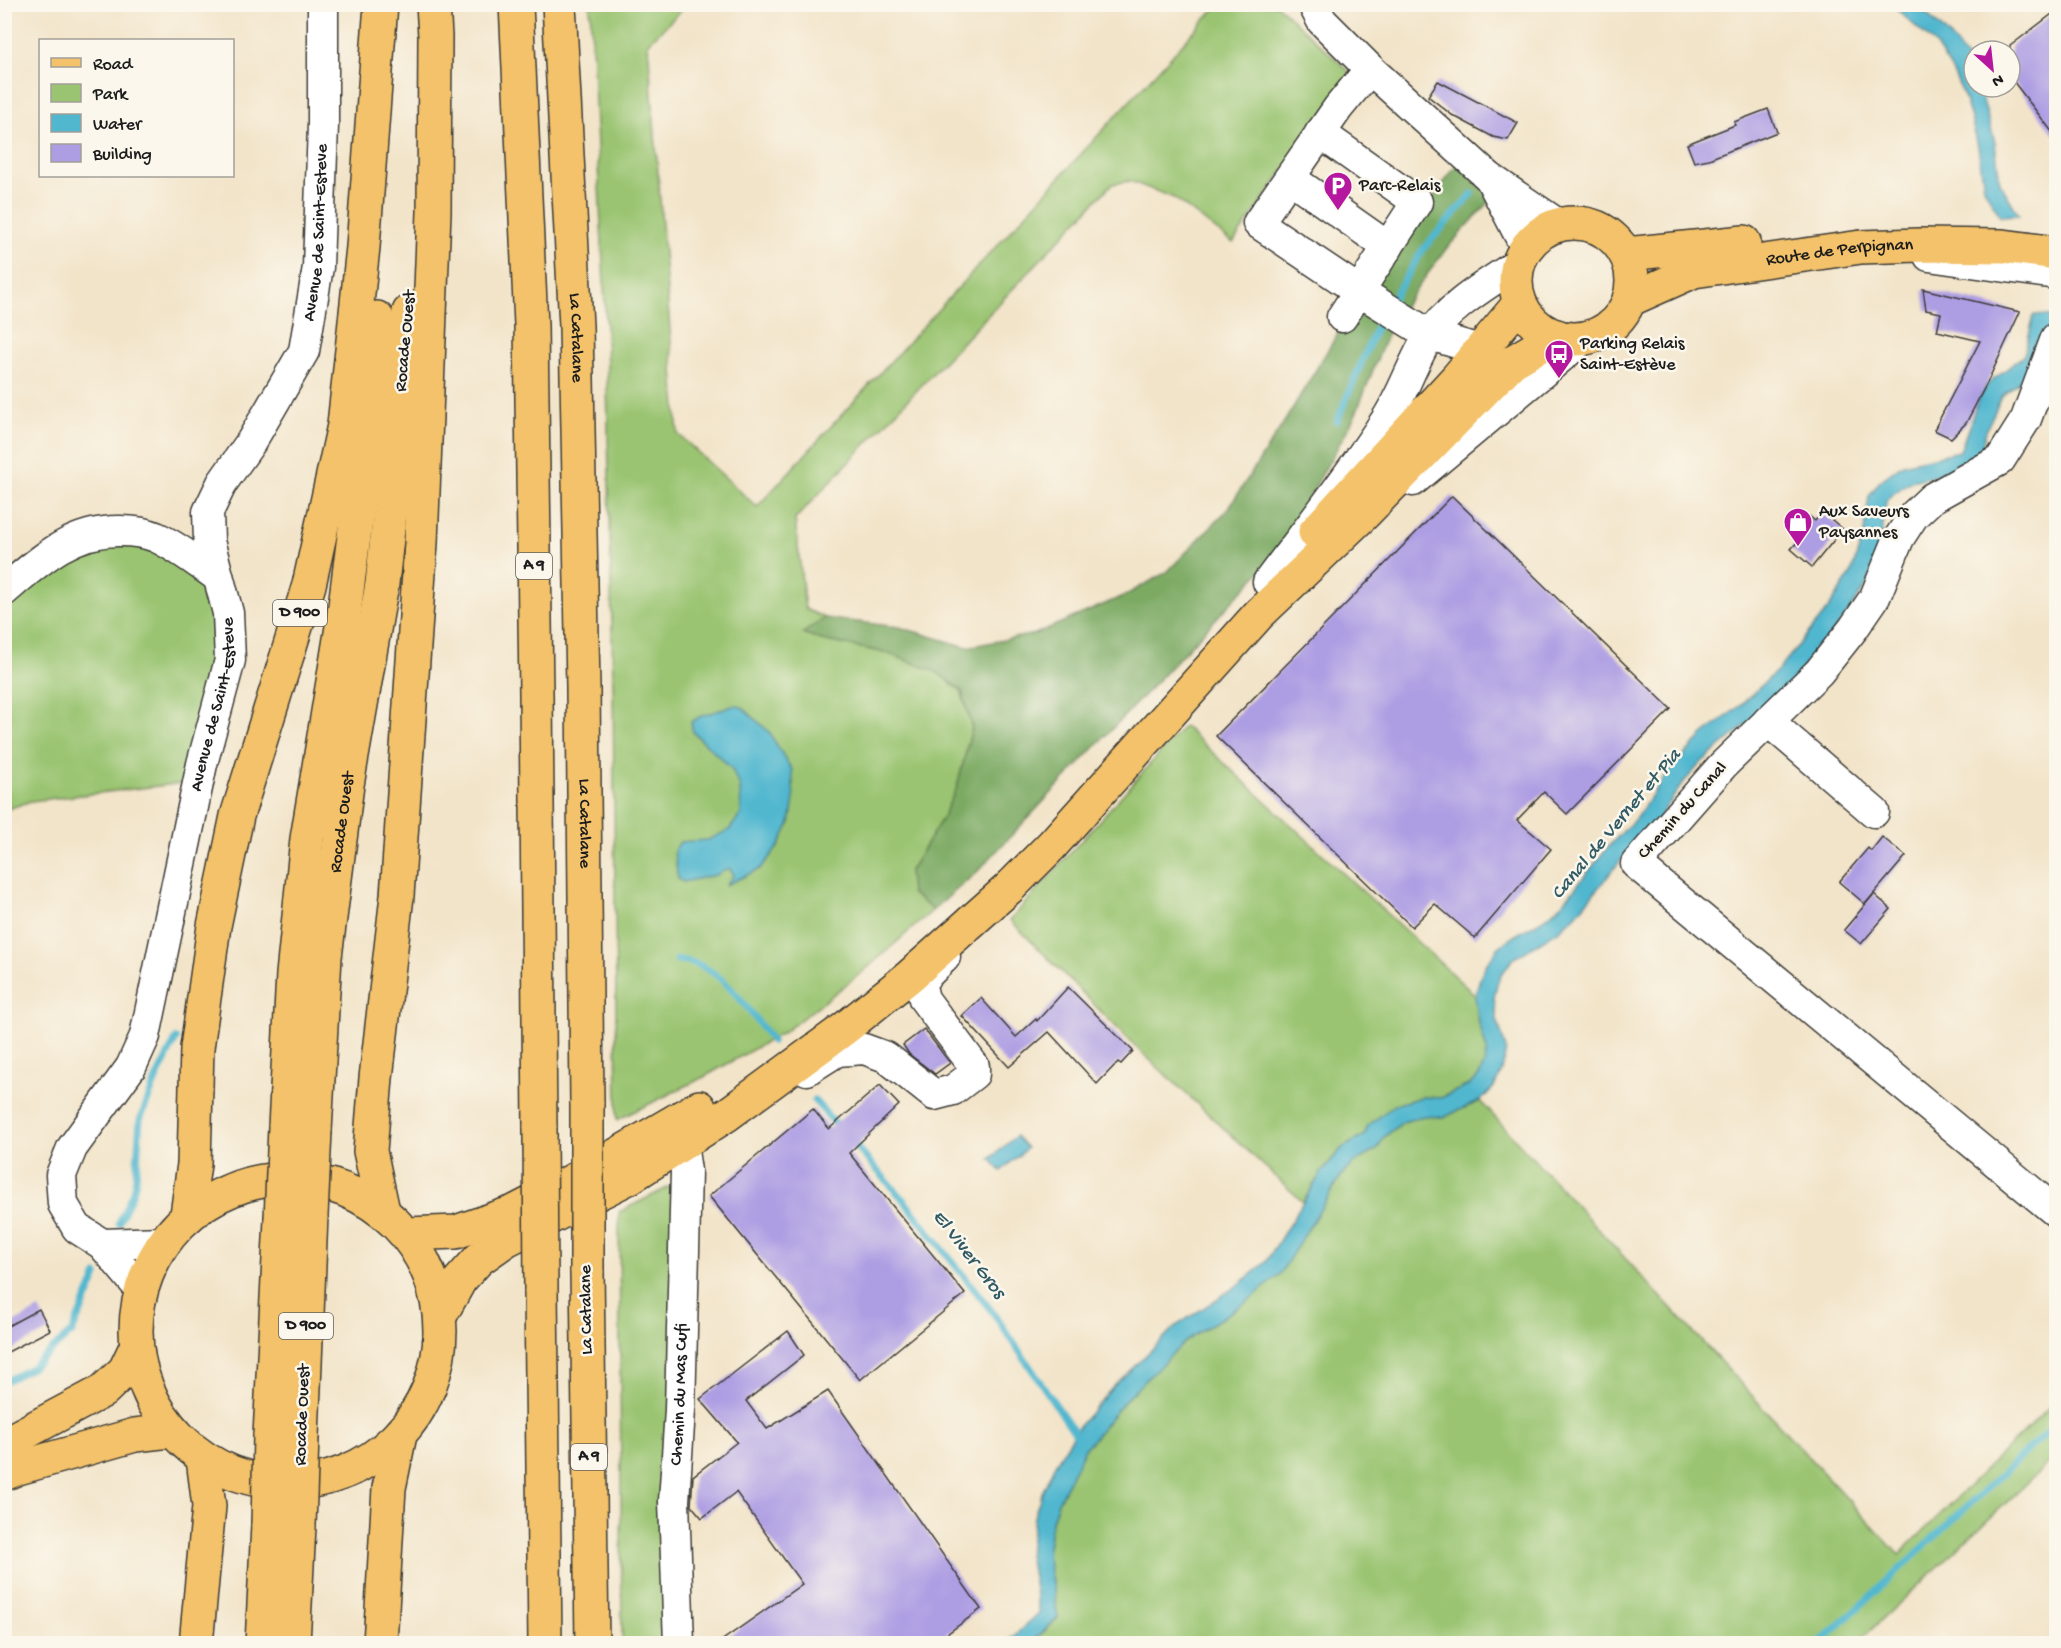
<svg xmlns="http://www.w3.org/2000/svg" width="2061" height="1648" viewBox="0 0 2061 1648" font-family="'Gochi Hand',sans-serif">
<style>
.green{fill:#9ac471;stroke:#5b7046;stroke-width:1.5}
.forest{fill:#7baa63;stroke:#4c6340;stroke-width:1.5}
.water{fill:#51b7cf;stroke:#366a76;stroke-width:1.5}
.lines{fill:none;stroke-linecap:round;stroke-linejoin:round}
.stream{stroke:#51b7cf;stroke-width:7}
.building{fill:#ad9de3}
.minor-casing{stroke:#3c3a36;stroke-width:33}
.major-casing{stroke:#3c3a36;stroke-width:36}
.highway-casing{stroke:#3c3a36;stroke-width:36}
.minor{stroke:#fff;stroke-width:30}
.major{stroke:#f3c26a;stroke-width:33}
.highway{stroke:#f3c26a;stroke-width:33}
.highway-bridge-casing{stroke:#3c3a36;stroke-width:36;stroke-linecap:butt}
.highway-bridge{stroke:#f3c26a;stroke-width:33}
.labels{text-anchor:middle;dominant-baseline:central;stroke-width:5;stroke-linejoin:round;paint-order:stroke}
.shield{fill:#fbf7ec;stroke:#5f5e5a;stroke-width:1.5}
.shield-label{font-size:16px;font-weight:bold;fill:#1c1c1c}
.poi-label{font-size:18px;fill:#1c1c1c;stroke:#fbf7ec;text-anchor:start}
.street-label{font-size:18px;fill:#1c1c1c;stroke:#fbf7ec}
.water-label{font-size:20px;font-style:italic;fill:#315a64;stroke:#fbf7ec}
</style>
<rect width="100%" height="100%" fill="#fbf7ec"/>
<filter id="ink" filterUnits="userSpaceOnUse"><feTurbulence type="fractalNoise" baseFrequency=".0167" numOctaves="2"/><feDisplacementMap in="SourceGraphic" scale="12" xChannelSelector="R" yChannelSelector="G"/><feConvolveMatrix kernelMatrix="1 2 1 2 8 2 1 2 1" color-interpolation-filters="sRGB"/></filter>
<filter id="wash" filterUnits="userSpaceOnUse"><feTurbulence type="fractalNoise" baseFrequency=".008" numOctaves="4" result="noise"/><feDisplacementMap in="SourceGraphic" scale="24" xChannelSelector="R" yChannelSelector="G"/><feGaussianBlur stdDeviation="1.35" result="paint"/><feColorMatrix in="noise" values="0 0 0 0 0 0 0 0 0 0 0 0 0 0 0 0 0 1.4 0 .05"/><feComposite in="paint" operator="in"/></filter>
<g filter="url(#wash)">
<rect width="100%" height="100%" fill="#f2e4c9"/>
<g class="green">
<polygon points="590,5 687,5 648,43 678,434 757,507 1218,5 1277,5 1354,76 1327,109 1233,243 1174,198 1130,181 1112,184 795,519 805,609 825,618 804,633 822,640 887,653 935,671 961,691 972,728 957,788 943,817 911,893 933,910 865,970 784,1032 704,1077 617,1120 613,686 606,325"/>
<path d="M106,544C121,544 135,543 150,549C169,557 184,573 205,580L215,615L216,658L184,783L31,801L5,810L4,608L44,575L83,550Z"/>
<polygon points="1184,726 1476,996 1479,1022 1487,1050 1484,1065 1479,1076 1469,1085 1441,1098 1422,1097 1394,1106 1368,1126 1364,1136 1342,1148 1327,1165 1303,1202 1139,1050 1010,920"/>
<polygon points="1480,1101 1899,1555 2056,1400 2056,1456 1857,1643 1031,1644 1058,1618 1047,1554 1052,1521 1058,1502 1085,1449 1126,1399 1159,1365 1187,1340 1248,1301 1314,1218 1326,1199 1324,1197 1327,1198 1341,1176 1353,1163 1378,1149 1383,1138 1403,1122 1423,1116 1444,1117"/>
<polygon points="675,1184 669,1643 622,1643 619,1212"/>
</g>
<polygon class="forest" points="1457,164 1493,198 1446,249 1392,322 1355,416 1278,553 976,873 933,910 911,893 909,872 943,817 957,787 972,728 962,691 935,671 887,653 822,640 803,633 825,618 899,627 967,647 1035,634 1126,595 1167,572 1228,509 1283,424 1343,325"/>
<g class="water">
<path d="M1892,5H1917C1939,27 1974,52 1974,87H1979L1995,143L2000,183L2019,215L2000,216L1984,188L1978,146L1971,118L1962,91L1950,67L1935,44Z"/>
<polygon points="2034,315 2052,316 2048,341 2039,366 2002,396 1987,428 1979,456 1958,471 1911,481 1893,494 1886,502 1882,535 1875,564 1868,583 1843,620 1793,680 1752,720 1702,762 1683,783 1651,829 1622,859 1575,916 1558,931 1512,960 1502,974 1497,984 1494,998 1497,1019 1506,1049 1502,1071 1494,1087 1480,1101 1444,1117 1423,1116 1403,1122 1383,1138 1378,1149 1353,1163 1341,1176 1280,1274 1248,1301 1187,1340 1126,1399 1085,1449 1058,1502 1052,1521 1047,1554 1058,1618 1031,1643 1005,1644 1039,1613 1029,1554 1034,1517 1041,1495 1054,1466 1080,1425 1113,1387 1176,1326 1237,1286 1266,1262 1321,1173 1342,1148 1364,1136 1368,1126 1394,1105 1422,1097 1441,1098 1469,1085 1479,1076 1484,1065 1487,1050 1479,1023 1475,997 1480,978 1486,965 1499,947 1514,936 1547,917 1563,903 1608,847 1636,818 1669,771 1703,735 1740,706 1780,668 1828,609 1851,574 1864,532 1869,496 1880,481 1903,464 1960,451 1978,401 1988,384 2024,355"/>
<polygon points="736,705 743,708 769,732 792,770 794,799 790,823 779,846 760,869 726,885 734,875 729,868 716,875 683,882 678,879 674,851 680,842 708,840 729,830 741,814 740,787 731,768 693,732 691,722 701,716"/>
<polygon points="1016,1136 1027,1148 1001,1171 990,1159"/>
</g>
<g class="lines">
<g class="stream">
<polyline points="1391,301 1424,248 1472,194"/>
<polyline points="1337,421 1378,323"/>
<path d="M677,960C720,961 749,1011 772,1041"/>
<polyline points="814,1100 840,1129"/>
<polyline points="851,1141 902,1198 994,1314 1079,1439"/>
<polyline points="119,1223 133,1192 136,1179 140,1120 157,1077 176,1039"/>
<polyline points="4,1382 31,1368 72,1332 97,1275"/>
<polyline points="1819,1644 2056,1424"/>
</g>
</g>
<g id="blocks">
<g class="building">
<polygon points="2056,11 2056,137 2010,77 2010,46"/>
<polygon points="1438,81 1518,123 1508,140 1493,137 1452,115 1428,96"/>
<polygon points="1768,109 1777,132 1709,159 1694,162 1687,144 1735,125 1734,122"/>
<polygon points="1923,289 2020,312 1987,383 1966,423 1951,438 1934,430 1980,341 1937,331 1941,313 1926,310"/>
<polygon points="1452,496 1671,709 1567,814 1544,792 1517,820 1551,849 1475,938 1435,904 1412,927 1216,736"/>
<polygon points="1822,512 1843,529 1812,567 1791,549 1801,538 1795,533 1809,516 1815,521"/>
<polygon points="1882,837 1906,856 1865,904 1839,882 1868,848 1871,851"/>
<polygon points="1874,894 1891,909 1861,944 1844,930"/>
<polygon points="1068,987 1133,1051 1121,1064 1118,1062 1097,1084 1049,1032 1009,1067 962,1016 981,998 1016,1037 1036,1019 1037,1021"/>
<polygon points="924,1029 950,1063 935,1074 909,1054 903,1045"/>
<polygon points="880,1085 899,1105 849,1153 965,1294 860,1380 709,1196 813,1109 829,1129"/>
<polygon points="39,1309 50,1330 4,1354 4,1328"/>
<polygon points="788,1331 804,1355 746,1401 767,1429 828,1391 981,1609 933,1644 717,1644 802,1584 736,1492 702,1518 691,1505 693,1476 737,1442 700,1399"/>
</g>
</g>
</g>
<g filter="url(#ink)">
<use href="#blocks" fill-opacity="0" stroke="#3c3a36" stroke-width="1.5"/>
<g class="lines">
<g class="minor-casing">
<g id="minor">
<polyline points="1313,4 1322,21 1370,69 1490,178 1559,225"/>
<polyline points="1370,69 1338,108 1258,223 1359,291 1430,335 1480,350"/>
<polyline points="1320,133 1417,202 1342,317"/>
<polyline points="1290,178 1388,247"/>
<polyline points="1490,178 1526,248"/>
<polyline points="1929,256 2056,274"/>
<polyline points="2056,338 2026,419 2000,460 1932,498 1914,515 1899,538 1875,597 1853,629 1819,672 1723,765 1636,864 2056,1212"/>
<polyline points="1413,481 1584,338"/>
<path d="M1268,582C1307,530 1348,478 1384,423C1402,397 1411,365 1428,338C1447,307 1489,283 1519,263"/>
<path d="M4,591C39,561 71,530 120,531C132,531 144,532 156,537C178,547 198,563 218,577"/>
<polyline points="1768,721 1874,812"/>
<polyline points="807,1070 837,1051 864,1049 886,1057 934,1095 953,1090 974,1074 974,1066 924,999 920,982 945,957"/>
<polyline points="102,1244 163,1242"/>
<path id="s1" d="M140,1289L102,1244L77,1228L63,1204L61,1175L72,1148L131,1067L145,1036L202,764L230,660L228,613L209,541L208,512L222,483L251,442L304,351L318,267L323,125V4"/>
<path id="s2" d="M679,1644L674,1501L680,1410L686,1171L682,1144"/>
</g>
</g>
<g class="major-casing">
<g id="major">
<circle cx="1574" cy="281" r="58"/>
<polyline points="1626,254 1744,242"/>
<path id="s3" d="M1629,300L1694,271L1861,247L1919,245L2003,246L2056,253"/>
<polyline points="1315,532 1456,379 1520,303"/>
<circle cx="288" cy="1331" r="152"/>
<polyline points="407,1234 456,1232 514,1212 558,1189 699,1107"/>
<polyline points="440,1316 460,1280 479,1259 506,1240 630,1177 728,1114 844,1029 910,976 1008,889 1052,845 1259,614 1364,514 1512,362 1556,336"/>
<polyline points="4,1444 103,1391 125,1370 135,1349"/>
<polyline points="4,1474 18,1468 135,1435 170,1431"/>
</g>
</g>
<g class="highway-casing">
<g id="highway">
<polyline points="516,4 531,325 536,693 540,1128"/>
<path id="s4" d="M559,4L576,326L583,687L587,1104"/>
<polyline points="285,1127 293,974 307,839 343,621 373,389 377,318"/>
<path id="s5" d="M315,1131L325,957L347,785L382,584L400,419L409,312"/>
<polyline points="383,1211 370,1151 376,1078 397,896 421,543 434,212 435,36 433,4"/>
<polyline points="187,1215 194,1164 197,1048 214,926 237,816 309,585 344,425 363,247 381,4"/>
<polyline points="587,1270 592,1644"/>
<polyline points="541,1290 545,1644"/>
<polyline points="270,1436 281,1219"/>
<polyline points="302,1437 311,1216"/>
<polyline points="196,1644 209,1506 203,1459"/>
<polyline points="262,1644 268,1524"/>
<polyline points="293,1644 299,1526"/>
<polyline points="380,1644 389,1488 400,1435"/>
</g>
</g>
<use href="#minor" class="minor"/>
<use href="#major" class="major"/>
<use href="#highway" class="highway"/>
<g class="highway-bridge-casing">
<g id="highway-bridge">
<polyline points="540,1128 541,1290"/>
<polyline points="311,1216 315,1131"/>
<polyline points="281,1219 285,1127"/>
<polyline points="587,1270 587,1104"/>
<polyline points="268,1524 270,1436"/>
<polyline points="299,1526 302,1437"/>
</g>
</g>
<use href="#highway-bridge" class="highway-bridge"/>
</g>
</g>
<defs>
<g id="parking-pin" transform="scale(1.5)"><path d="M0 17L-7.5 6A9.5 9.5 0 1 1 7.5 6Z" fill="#b5179e" stroke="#fbf7ec"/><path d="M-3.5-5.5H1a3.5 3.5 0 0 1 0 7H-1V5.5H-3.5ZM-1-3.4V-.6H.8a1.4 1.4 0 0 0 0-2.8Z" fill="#fff"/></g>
<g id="bus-pin" transform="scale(1.5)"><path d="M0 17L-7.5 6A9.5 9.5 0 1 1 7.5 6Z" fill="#b5179e" stroke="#fbf7ec"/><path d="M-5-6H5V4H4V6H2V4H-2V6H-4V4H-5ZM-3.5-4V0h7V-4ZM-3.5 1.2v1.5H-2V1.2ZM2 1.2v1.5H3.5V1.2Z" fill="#fff"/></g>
<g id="shop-pin" transform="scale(1.5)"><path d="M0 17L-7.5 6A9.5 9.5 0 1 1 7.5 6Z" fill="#b5179e" stroke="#fbf7ec"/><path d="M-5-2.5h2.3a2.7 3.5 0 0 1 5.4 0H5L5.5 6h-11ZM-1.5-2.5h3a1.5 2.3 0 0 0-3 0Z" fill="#fff"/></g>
</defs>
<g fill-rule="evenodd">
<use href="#parking-pin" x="1338" y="186"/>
<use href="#bus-pin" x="1559" y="354"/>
<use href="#shop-pin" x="1798" y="522"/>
</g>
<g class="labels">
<g class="shield">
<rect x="516" y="553" width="36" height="26" rx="4.5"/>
<rect x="273" y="600" width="54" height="26" rx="4.5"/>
<rect x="279" y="1313" width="54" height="26" rx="4.5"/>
<rect x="571" y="1444" width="36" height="26" rx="4.5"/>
</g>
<g class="shield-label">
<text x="534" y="566">A 9</text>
<text x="300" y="613">D 900</text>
<text x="306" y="1326">D 900</text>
<text x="589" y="1457">A 9</text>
</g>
<g class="poi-label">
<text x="1359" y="186">Parc-Relais</text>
<text x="1580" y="344">Parking Relais<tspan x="1580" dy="21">Saint-Estève</tspan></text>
<text x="1819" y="512">Aux Saveurs<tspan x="1819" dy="21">Paysannes</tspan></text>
</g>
<g class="street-label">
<text stroke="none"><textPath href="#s1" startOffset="1152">Avenue de Saint-Esteve</textPath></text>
<text stroke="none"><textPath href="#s3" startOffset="218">Route de Perpignan</textPath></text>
<text stroke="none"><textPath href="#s4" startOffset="334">La Catalane</textPath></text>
<text transform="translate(406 341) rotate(-85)">Rocade Ouest</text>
<text stroke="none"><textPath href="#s1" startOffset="648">Avenue de Saint-Esteve</textPath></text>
<text transform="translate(1683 811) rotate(-48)">Chemin du Canal</text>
<text stroke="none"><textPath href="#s5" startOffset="310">Rocade Ouest</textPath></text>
<text stroke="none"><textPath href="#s4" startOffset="820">La Catalane</textPath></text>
<text transform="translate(587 1310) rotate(-91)">La Catalane</text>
<text stroke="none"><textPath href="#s2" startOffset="250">Chemin du Mas Cufi</textPath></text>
<text transform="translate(303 1415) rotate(-88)">Rocade Ouest</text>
</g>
<g class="water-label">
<text transform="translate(1617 825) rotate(-50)">Canal de Vernet et Pia</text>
<text transform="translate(968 1255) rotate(52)">El Viver Gros</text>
</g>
</g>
<rect width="2061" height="1648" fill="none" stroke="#fbf7ec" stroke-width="24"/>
<rect x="39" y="39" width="195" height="138" fill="#fbf7ec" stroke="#a29f99" stroke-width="1.5"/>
<rect x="51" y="58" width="30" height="9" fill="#f3c26a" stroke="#a29f99" stroke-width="1.5"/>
<text x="93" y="69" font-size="18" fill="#1c1c1c">Road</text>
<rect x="51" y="84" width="30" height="18" fill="#9ac471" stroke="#a29f99" stroke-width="1.5"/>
<text x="93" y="99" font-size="18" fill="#1c1c1c">Park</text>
<rect x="51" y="114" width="30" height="18" fill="#51b7cf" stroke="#a29f99" stroke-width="1.5"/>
<text x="93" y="129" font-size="18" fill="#1c1c1c">Water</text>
<rect x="51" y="144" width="30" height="18" fill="#ad9de3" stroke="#a29f99" stroke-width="1.5"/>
<text x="93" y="159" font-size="18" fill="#1c1c1c">Building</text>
<g transform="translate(1992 69) rotate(153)"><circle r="28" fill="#fbf7ec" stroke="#a29f99" stroke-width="1.5"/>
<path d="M0-4.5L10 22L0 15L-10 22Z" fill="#b5179e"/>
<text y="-9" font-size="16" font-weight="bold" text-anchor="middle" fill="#1c1c1c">N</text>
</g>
</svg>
